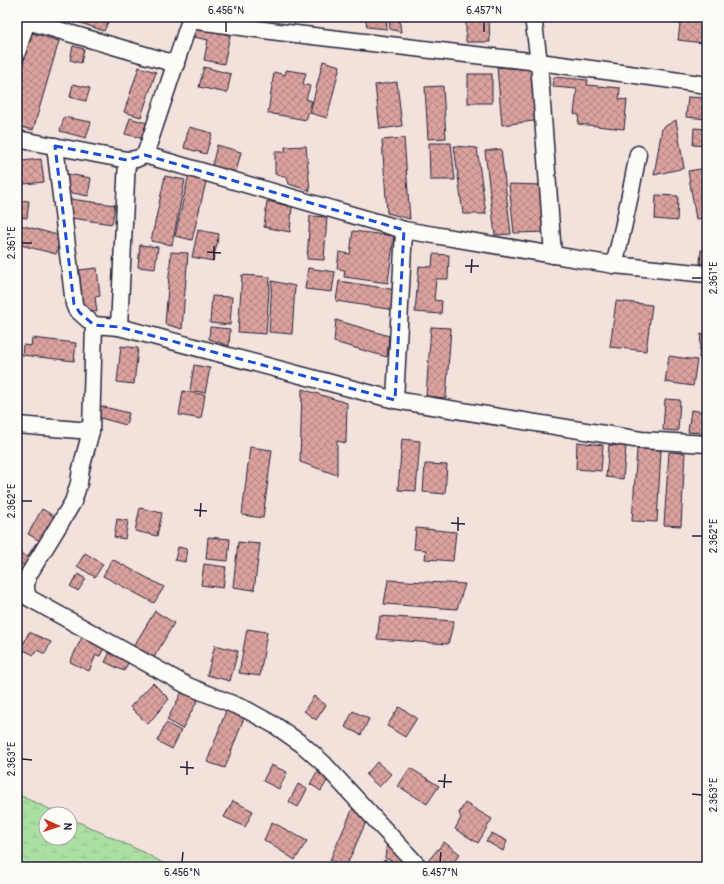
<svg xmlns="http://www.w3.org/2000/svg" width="724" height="884" viewBox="0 0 724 884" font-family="Pangolin,sans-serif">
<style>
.wetland{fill:url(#wetland-marsh);stroke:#66816f}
.building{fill:url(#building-cross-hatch);stroke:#22223b}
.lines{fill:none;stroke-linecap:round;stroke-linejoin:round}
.minor-casing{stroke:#22223b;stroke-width:19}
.minor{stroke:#fdfcf7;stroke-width:16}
.marked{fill:none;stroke:#1d4ed8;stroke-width:3;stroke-dasharray:8 5;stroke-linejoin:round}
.ticks{fill:none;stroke:#22223b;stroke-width:1.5}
.neatline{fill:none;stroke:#22223b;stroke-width:1.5}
.ticks-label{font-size:10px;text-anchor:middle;fill:#22223b}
</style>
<defs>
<pattern id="wetland-marsh" width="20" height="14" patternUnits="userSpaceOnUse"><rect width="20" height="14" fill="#abe0a3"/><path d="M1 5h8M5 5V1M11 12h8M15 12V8" fill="none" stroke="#93c08d"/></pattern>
<pattern id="building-cross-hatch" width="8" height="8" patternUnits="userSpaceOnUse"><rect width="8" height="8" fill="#dca29e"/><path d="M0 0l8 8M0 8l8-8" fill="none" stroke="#b28482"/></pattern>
</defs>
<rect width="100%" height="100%" fill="#f3e1dc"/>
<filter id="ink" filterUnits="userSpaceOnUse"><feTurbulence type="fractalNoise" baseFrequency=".025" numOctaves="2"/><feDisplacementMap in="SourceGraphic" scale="8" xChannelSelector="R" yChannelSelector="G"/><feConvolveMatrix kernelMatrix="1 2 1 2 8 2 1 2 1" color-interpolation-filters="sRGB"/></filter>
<g filter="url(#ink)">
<polygon class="wetland" points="17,794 60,814 46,814 46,838 70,838 70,818 145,853 170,867 17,867"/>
<g class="building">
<polygon points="63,17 95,17 108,22 104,31"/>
<polygon points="365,17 386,17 387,29 367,27"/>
<polygon points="389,17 399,17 401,32 390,29"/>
<polygon points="681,17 707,17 703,43 678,40"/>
<polygon points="466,20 489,20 490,42 466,42"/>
<polygon points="196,28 230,35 224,64 204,60 208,40 194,37"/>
<polygon points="32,33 59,41 33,130 17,126 17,85"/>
<polygon points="73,46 84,49 81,63 70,60"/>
<polygon points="323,61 340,66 327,118 310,113"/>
<polygon points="139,67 156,72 141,117 124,112"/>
<polygon points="204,67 231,74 227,93 199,87"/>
<polygon points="497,67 535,70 541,120 502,125"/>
<polygon points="286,70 306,73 303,84 310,86 306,99 312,101 306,120 268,113 274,72 285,75"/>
<rect x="468" y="74" width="24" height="29"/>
<polygon points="554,77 588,80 587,85 620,88 619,99 627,100 624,129 578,124 579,115 574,114 577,89 553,87"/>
<polygon points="397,82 402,126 380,129 375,85"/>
<polygon points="73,84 90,88 86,101 70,97"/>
<polygon points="443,86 446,138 428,139 425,87"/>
<polygon points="688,97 707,98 707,119 686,117"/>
<polygon points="64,117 91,122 86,138 60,131"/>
<polygon points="130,118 150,124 145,139 125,134"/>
<polygon points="676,120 684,168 654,175 662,128"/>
<polygon points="189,127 212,133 206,154 184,148"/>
<polygon points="694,128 707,129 707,146 693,145"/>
<polygon points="404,138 410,219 387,213 382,140"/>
<polygon points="429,143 451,143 455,180 430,180"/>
<polygon points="217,145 241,152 236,172 212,166"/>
<polygon points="306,146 310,191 289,184 287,178 275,174 275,152 285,152 285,147"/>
<polygon points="454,146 477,148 486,214 463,214"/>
<polygon points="501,149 511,234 495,235 485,151"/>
<polygon points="41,159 44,182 24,184 21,161"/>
<polygon points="707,168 707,218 696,219 688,171"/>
<polygon points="67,174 91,178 88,196 68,192"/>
<polygon points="189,174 207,178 192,240 175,236"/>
<polygon points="165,176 185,180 172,245 151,241"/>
<polygon points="509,184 542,185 548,232 514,233"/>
<polygon points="656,195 678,196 677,221 655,219"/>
<polygon points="70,199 115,205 112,224 71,218"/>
<polygon points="17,200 29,201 27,218 17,217"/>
<polygon points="267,201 292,207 290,232 264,227"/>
<polygon points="310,216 327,217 324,260 307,259"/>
<polygon points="17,224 61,236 56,254 17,244"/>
<polygon points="198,230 219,234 213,261 192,257"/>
<polygon points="353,231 394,236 388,283 344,277 345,270 337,269 339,252 350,254"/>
<polygon points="140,245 158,247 155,269 138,267"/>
<polygon points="701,250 707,251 707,264 700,264"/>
<polygon points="171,252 188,253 182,329 165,324"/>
<polygon points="433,254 449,255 448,279 436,279 434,300 442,301 441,314 415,312 419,266 432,267"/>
<polygon points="97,268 100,296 95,297 97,312 83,308 79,270"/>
<polygon points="308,268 335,272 332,292 305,289"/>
<polygon points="242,275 270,277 266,334 238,332"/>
<polygon points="272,281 295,286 292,334 269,332"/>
<polygon points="339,281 396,290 394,310 336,301"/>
<polygon points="212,296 232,297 230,325 210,323"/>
<polygon points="616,301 652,305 646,351 610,347"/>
<polygon points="336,320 389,336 387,357 334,342"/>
<polygon points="210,327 230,329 229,346 209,339"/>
<polygon points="431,327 451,328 446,398 426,396"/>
<polygon points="701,334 707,335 707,359 699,358"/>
<polygon points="32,338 76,343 74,361 22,355 23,345 31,346"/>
<polygon points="121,346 138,348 134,384 117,382"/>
<polygon points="669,356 697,360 693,386 665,382"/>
<polygon points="194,365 210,368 205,393 190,390"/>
<polygon points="302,389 347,403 346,443 337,441 337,475 300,462"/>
<polygon points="183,391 205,395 201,419 179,415"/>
<polygon points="665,399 680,400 678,431 663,430"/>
<polygon points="100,406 129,413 126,425 97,417"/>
<polygon points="691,410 705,412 703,433 688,432"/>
<polygon points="402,439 420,441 416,491 398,490"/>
<polygon points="577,442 603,445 601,471 576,469"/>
<polygon points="609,445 626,446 623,479 606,477"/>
<polygon points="250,447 272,450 263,518 242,515"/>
<polygon points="637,449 661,450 657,522 632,521"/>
<polygon points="669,452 685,453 681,526 664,525"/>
<polygon points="425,464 447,465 445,494 423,492"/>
<polygon points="140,508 162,513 157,536 135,531"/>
<polygon points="42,509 59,519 45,544 28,534"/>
<polygon points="117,519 128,521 125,539 114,537"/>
<polygon points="416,528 456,532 453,561 425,559 426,550 414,549"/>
<polygon points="208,537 230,539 228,561 206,559"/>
<polygon points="238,542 260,544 254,590 233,587"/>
<polygon points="36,543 43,547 30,569 17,561 17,554 18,552 27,557"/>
<polygon points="178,547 187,549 185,562 175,560"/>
<polygon points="85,553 103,564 95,577 77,566"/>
<polygon points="112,559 164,587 154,603 103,576"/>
<polygon points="204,564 226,567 223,588 201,585"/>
<polygon points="78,574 86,579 78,591 70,586"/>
<polygon points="388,580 465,584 457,609 384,604"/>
<polygon points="155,611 174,623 152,661 132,649"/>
<polygon points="380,616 454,621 448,644 377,639"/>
<polygon points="247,629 267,632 260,676 239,673"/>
<polygon points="29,632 51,642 45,654 37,650 34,655 21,649"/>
<polygon points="84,633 106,644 100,656 96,655 89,671 70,662"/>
<polygon points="215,645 238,651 230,681 207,675"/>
<polygon points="110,652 129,661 124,671 105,662"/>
<polygon points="153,683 169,699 148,724 130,707"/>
<polygon points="184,688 200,696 182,729 167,720"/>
<polygon points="314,696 326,705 316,720 304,711"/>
<polygon points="399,707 417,718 405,737 387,726"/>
<polygon points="227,708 245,715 225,768 207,762"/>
<polygon points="353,711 369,719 361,735 345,727"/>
<polygon points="166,723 181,731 172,749 157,741"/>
<polygon points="377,762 391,774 379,787 366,775"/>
<polygon points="271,765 287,772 279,789 263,781"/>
<polygon points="410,768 439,786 427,804 398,786"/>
<polygon points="317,772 328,779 321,791 310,784"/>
<polygon points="298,784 307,789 298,807 289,802"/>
<polygon points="233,801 253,811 245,827 224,817"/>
<polygon points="465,803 492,819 478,843 455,829 461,818 459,813"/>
<polygon points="353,808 369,815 346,867 330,860"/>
<polygon points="272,822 307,841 295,860 264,840"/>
<polygon points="492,833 507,841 503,851 486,841"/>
<polygon points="387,841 404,857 401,865 385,858"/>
<polygon points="444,842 460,854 450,867 431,867 427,862"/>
<polygon points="384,860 401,867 381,867"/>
</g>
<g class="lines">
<g class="minor-casing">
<g id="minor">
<polyline points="26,17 27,21 176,64"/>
<polyline points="533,17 539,62 553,255"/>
<polyline points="190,20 279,32 457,53 539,62 658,78 707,85"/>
<polyline points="17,53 28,17"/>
<polyline points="17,139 127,160 136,159 145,155 404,230 614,265 707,274"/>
<polyline points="55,146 74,304 76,309 94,325 119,327 395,400 641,440 707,444"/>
<polyline points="145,155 191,17"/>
<path d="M614,265C624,228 631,191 638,154"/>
<path d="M94,325L91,431L81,469L79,483L73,502L29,574C26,584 24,588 29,598L188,686L247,710L276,726L303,745L323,763L419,867"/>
<polyline points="119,327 127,160"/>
<polyline points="395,400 404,230"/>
<polyline points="17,425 91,431"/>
</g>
</g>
<use href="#minor" class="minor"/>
</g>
</g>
<path class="marked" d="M55,146L127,160L145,155L404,230L395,400L119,327L94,325L80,313L74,304Z"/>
<path class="ticks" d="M226,32V22M484,32V22M22,243H32M207,252L221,253M214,260V246M465,266H479M471,273L472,259M692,278H702M22,501H32M194,510L207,511M200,517L201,503M451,523L465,524M458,531V517M692,536H702M22,759L32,760M180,767L194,768M187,775V761M438,781L452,782M444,788L445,774M692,794L702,795M182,862L183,852M440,862L441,852"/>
<rect width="724" height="884" fill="none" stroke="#fdfcf7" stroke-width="44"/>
<g transform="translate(58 826) rotate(93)"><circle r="19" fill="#fdfcf7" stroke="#a5a5ac"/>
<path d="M0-3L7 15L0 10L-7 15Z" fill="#c8321e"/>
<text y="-6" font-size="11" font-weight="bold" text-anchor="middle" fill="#22223b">N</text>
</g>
<rect x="22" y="22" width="680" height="840" class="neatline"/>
<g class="ticks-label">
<text x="226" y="14">6.456°N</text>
<text x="484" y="14">6.457°N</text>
<text transform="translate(11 243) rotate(-90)" y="4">2.361°E</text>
<text transform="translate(713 278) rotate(-90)" y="4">2.361°E</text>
<text transform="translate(11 501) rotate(-90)" y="4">2.362°E</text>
<text transform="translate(713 536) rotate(-90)" y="4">2.362°E</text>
<text transform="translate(11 759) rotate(-90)" y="4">2.363°E</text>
<text transform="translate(713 795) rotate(-90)" y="4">2.363°E</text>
<text x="182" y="876">6.456°N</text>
<text x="440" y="876">6.457°N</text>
</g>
</svg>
